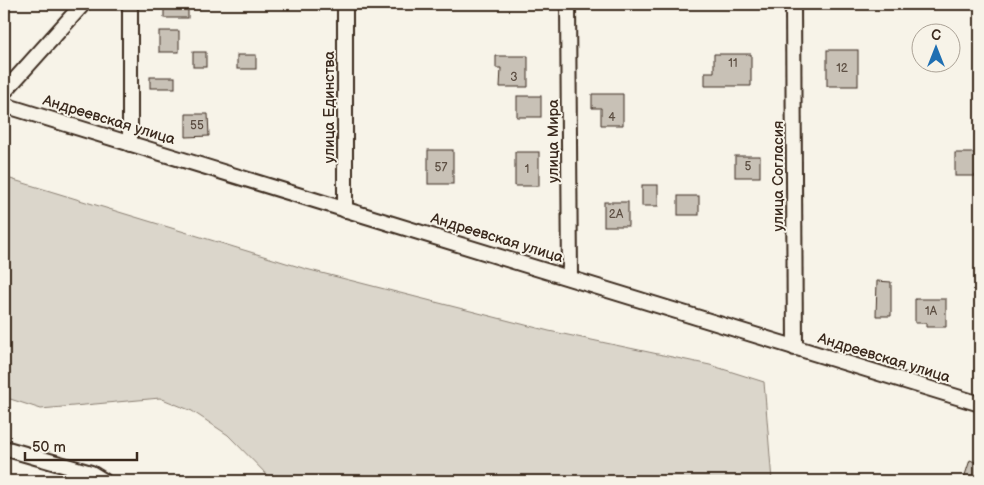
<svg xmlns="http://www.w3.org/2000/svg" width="984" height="485" viewBox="0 0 984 485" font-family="'Balsamiq Sans',sans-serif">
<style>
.green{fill:#dbd6cb;stroke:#8b8074}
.building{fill:#c8c1b6;stroke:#3b2a1e}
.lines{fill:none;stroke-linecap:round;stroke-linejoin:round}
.street-casing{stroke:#3b2a1e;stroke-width:18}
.street{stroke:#f7f3e8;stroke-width:14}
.labels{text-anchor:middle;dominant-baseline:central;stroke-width:4;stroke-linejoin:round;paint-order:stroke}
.number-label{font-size:12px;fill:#5e5044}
.street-label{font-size:15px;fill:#3b2a1e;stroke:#f7f3e8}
</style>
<rect width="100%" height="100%" fill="#f7f3e8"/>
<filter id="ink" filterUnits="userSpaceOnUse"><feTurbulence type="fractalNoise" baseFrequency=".02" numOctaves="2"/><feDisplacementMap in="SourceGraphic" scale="10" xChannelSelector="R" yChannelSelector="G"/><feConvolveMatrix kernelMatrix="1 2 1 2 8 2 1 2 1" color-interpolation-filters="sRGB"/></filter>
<g filter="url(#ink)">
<polygon class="green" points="4,177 306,269 549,331 710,365 764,382 772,481 273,481 228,435 192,411 160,398 41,409 4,397"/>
<g class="building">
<rect x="164" y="4" width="24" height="14"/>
<rect x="159" y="31" width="20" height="21"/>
<rect x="827" y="50" width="31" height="36"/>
<rect x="193" y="52" width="13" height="15"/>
<polygon points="714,54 751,54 751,86 705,86 705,72 714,72"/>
<rect x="237" y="55" width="19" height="14"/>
<polygon points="496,56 528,56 528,87 500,87 501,68 496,68"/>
<rect x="150" y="77" width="25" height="11"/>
<polygon points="592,94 623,94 623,125 601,125 601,108 592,108"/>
<rect x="517" y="96" width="24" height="21"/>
<polygon points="186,114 208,114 209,136 186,137"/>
<rect x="428" y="150" width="25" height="34"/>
<rect x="515" y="152" width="24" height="34"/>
<rect x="955" y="153" width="25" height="23"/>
<rect x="735" y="156" width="25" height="21"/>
<rect x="642" y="185" width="16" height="21"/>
<rect x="678" y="196" width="21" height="19"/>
<rect x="604" y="202" width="24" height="24"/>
<polygon points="877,281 891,282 891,316 876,316"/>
<polygon points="915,299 946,299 946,327 926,327 926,323 915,323"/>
<polygon points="970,460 980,464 980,481 963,481"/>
</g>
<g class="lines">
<g class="street-casing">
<g id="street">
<polyline points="130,4 130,144"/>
<polyline points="345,4 345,210"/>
<polyline points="568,4 570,277"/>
<polyline points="793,4 795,348"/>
<polyline points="4,92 83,4"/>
<polyline points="4,105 980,404"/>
<polyline points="4,448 91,473 104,481"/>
</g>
</g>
<use href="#street" class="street"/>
</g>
</g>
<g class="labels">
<g class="number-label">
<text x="733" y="63">11</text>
<text x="842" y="68">12</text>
<text x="514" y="77">3</text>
<text x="612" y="117">4</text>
<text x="197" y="125">55</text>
<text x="748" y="166">5</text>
<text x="441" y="167">57</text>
<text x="527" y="169">1</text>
<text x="616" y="214">2А</text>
<text x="931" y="311">1А</text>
</g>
<g class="street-label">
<text transform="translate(329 107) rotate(-90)">улица Единства</text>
<text transform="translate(109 120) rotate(17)">Андреевская улица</text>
<text transform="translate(553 141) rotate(-90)">улица Мира</text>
<text transform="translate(778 176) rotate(-90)">улица Согласия</text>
<text transform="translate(497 238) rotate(17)">Андреевская улица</text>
<text transform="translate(884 358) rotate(17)">Андреевская улица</text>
</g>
</g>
<rect width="984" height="485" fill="none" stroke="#f7f3e8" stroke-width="20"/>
<rect x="10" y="10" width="964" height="465" fill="none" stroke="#3b2a1e" stroke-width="2" filter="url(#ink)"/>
<g transform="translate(936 48)"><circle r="24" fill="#f7f3e8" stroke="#aca397"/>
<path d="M0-4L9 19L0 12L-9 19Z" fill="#1f6fb2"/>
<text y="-8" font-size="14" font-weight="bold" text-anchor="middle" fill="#3b2a1e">С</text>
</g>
<path d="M25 452v8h112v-8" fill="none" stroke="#3b2a1e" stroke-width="2.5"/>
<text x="32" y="452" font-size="15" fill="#3b2a1e" stroke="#f7f3e8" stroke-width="4" paint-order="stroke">50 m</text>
</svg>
